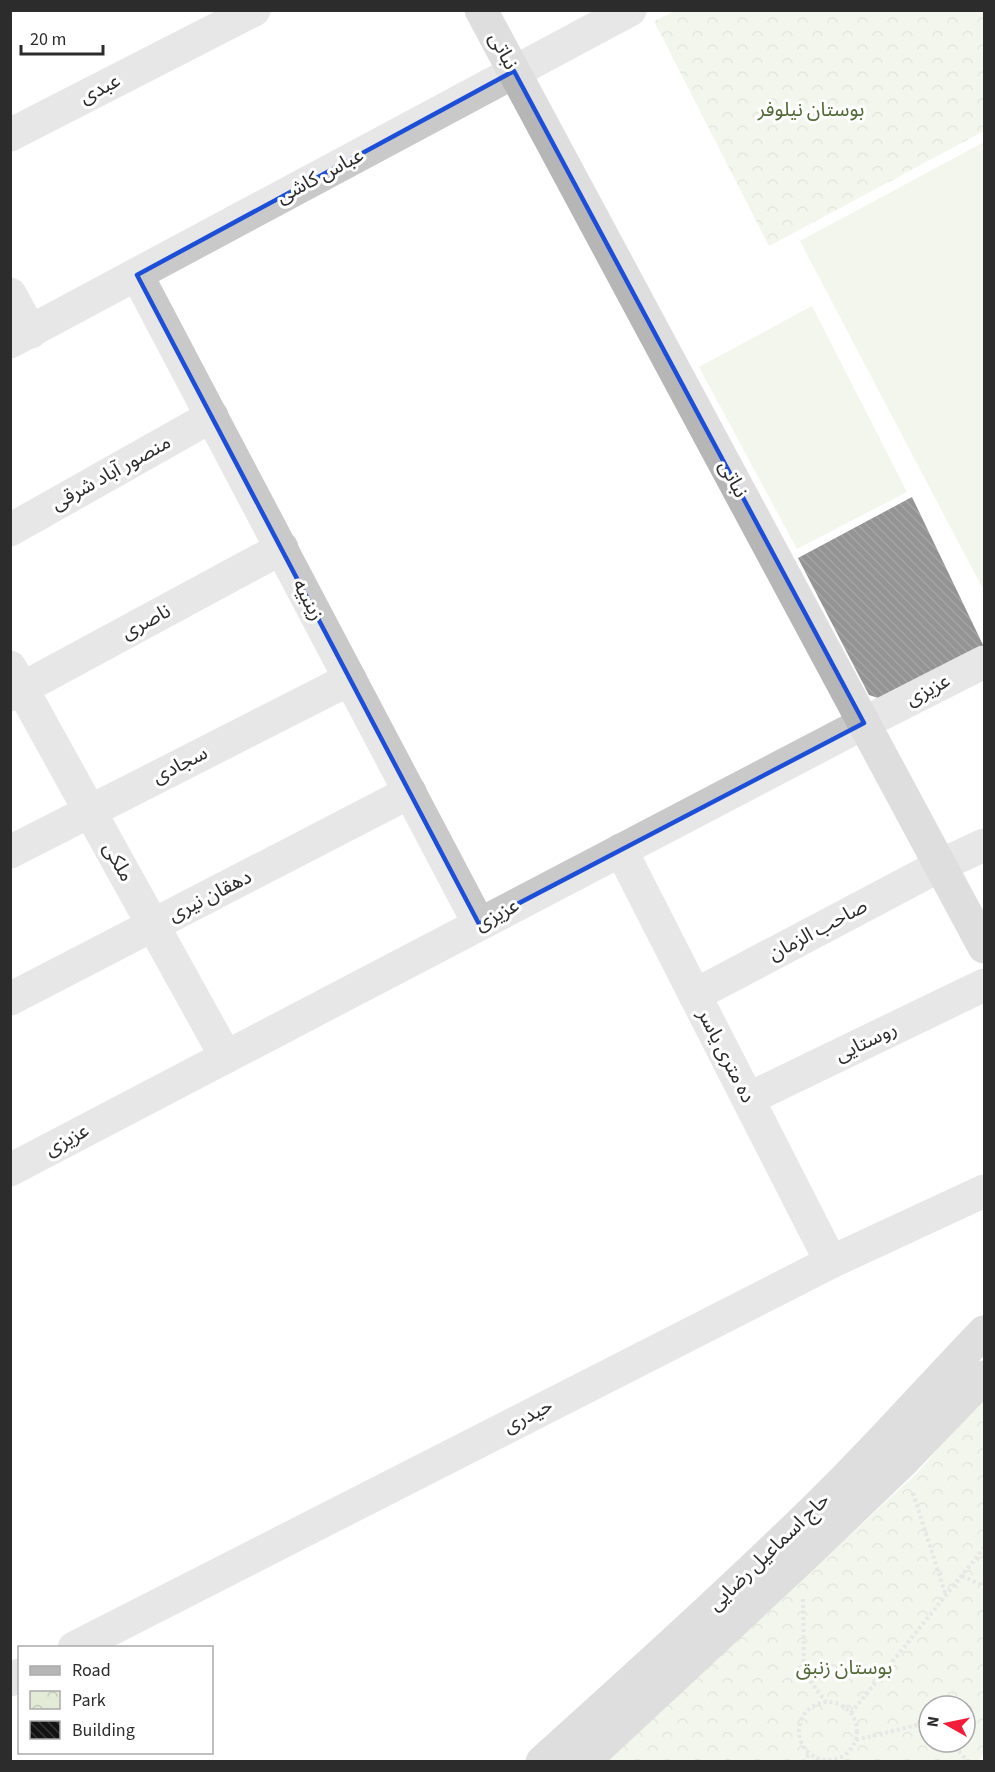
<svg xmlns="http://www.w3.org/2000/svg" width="995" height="1772" viewBox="0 0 995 1772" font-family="'Source Sans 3','Noto Sans Arabic',sans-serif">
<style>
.grass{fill:#e3ebd7}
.park{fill:url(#park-crowns);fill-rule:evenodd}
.building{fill:url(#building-back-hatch)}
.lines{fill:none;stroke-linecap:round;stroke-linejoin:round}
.path{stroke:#c9c9c9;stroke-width:4;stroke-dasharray:3 3;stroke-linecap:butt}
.street{stroke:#c9c9c9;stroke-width:33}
.secondary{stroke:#b6b6b6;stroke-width:33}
.marked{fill:none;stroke:#1d4ed8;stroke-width:4.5;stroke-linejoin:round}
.labels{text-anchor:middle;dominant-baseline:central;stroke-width:6;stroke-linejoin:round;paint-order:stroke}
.street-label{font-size:20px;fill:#2c2c2c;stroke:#fff}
.park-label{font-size:20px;fill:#526a36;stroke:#fff}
</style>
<defs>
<pattern id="park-crowns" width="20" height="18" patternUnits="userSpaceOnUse" patternTransform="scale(1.5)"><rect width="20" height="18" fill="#e3ebd7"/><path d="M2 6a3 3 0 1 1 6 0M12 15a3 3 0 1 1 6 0" fill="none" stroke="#c3cab9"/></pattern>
<pattern id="building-back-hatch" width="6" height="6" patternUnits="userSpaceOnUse" patternTransform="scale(1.5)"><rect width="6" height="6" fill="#131313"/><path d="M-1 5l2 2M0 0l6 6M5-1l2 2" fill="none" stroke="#363636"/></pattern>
</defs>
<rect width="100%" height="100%" fill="#fff"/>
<g class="grass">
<polygon points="984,142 984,591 800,241"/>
<polygon points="812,306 907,492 797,549 699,367"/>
</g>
<g class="park">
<polygon points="675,11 984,11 984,131 769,246 654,21"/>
<path d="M984,1397V1752L979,1761L605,1762L917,1473ZM929,1706H965V1742H929Z"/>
</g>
<polygon class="building" points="912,497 984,647 887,701 869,695 798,558"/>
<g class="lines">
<g class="path">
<polyline points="913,1493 946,1596"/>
<polyline points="962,1576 984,1586"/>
<polyline points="803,1599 804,1673 826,1702"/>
<circle cx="828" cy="1731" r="29"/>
<polyline points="851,1713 984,1548"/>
<polyline points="856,1740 929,1722"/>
<polyline points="951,1742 968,1762"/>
<polyline points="803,1762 809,1754"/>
</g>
<g class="street">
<polyline points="10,135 254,10"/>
<polyline points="137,275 479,924"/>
<polyline points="10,294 31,332"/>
<polyline points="10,342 630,10"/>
<polyline points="10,530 212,416"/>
<polyline points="10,667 226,1057"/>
<polyline points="10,695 282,548"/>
<polyline points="621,850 831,1262"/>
<polyline points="10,852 350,679"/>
<polyline points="695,995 941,865 984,845"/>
<polyline points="10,999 410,792"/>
<polyline points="748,1099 984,985"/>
<polyline points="10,1170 864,723 984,662"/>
<polyline points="74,1648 831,1262 984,1191"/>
<polyline points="10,1680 20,1675"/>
</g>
<g class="secondary">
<polyline points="481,10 984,947"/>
<path d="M542,1762C635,1678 728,1594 817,1507C875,1451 928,1390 984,1332"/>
<polyline points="583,1762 802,1558 903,1461 984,1377"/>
</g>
</g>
<path d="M0 0H995V1772H0ZM514,71L864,723L479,924L137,275Z" fill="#fff" fill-opacity=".55" fill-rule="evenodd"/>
<path class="marked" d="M514,71L864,723L479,924L137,275Z"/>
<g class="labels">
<g class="street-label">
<text transform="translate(503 51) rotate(62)">نباتی</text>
<text transform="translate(100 89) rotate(-27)">عبدی</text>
<text transform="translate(320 176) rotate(-28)">عباس کاشی</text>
<text transform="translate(111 473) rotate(-29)">منصور آباد شرقی</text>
<text transform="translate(733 479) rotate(62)">نباتی</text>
<text transform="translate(308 600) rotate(62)">زینبیه</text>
<text transform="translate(146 622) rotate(-28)">ناصری</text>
<text transform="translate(928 690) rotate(-27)">عزیزی</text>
<text transform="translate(180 765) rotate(-27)">سجادی</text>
<text transform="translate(118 862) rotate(61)">ملکی</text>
<text transform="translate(210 896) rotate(-27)">دهقان نیری</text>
<text transform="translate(497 915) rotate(-28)">عزیزی</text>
<text transform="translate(818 930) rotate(-28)">صاحب الزمان</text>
<text transform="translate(866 1042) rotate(-26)">روستایی</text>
<text transform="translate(726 1056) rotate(63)">ده متری یاسر</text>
<text transform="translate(67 1140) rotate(-28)">عزیزی</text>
<text transform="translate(528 1416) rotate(-27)">حیدری</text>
<text transform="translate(769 1552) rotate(-44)">حاج اسماعیل رضایی</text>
</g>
<g class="park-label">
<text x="811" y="110">بوستان نیلوفر</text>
<text x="844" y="1668">بوستان زنبق</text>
</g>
</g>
<rect width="995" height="1772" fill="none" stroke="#2c2c2c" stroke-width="24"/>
<rect x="18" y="1646" width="195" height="108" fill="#ffffff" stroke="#ababab" stroke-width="1.5"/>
<rect x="30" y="1666" width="30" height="9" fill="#b6b6b6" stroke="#ababab" stroke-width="1.5"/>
<text x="72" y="1676" font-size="18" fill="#2c2c2c">Road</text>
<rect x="30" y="1691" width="30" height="18" fill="url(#park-crowns)" stroke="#ababab" stroke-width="1.5"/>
<text x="72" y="1706" font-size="18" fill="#2c2c2c">Park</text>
<rect x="30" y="1721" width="30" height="18" fill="url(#building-back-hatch)" stroke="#ababab" stroke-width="1.5"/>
<text x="72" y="1736" font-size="18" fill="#2c2c2c">Building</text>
<g transform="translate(947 1724) rotate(279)"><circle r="28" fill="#ffffff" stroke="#ababab" stroke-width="1.5"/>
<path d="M0-4.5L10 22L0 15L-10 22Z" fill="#f41d39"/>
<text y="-9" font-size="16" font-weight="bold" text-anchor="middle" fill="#2c2c2c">N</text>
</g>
<path d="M21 45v9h82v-9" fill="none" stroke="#2c2c2c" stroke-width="3"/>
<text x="30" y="45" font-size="18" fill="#2c2c2c" stroke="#ffffff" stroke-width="4.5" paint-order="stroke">20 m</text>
</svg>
